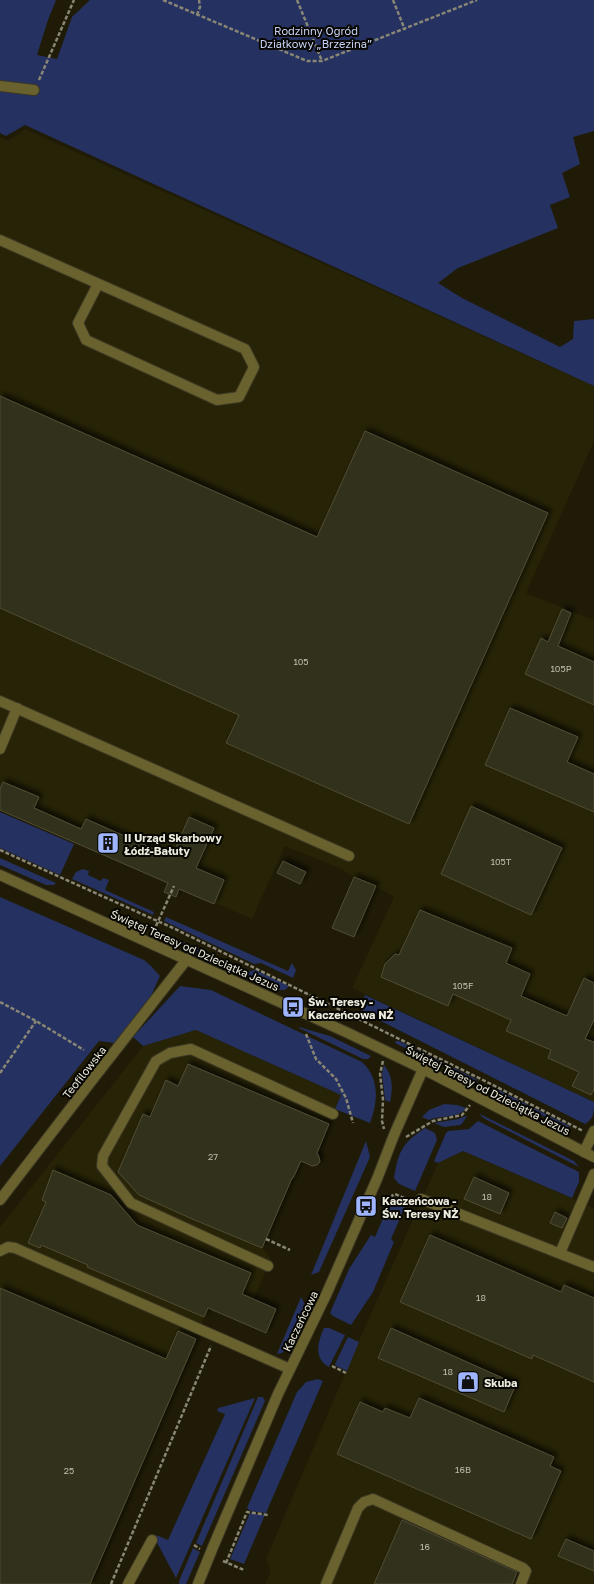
<svg xmlns="http://www.w3.org/2000/svg" width="594" height="1584" viewBox="0 0 594 1584" font-family="'Golos Text',sans-serif">
<style>
.built{fill:#272306}
.green{fill:#253160}
.building{fill:#33301a;stroke:#504d36;filter:url(#shadow)}
.lines{fill:none;stroke-linecap:round;stroke-linejoin:round}
.minor-casing{stroke:#3c3824;stroke-width:12}
.path{stroke:#898675;stroke-width:2.5;stroke-dasharray:4 2;stroke-linecap:butt}
.minor{stroke:#69612e;stroke-width:10}
.labels{text-anchor:middle;dominant-baseline:central;stroke-width:4;stroke-linejoin:round;paint-order:stroke}
.number-label{font-size:9px;fill:#bebdad}
.park-label{font-size:11px;fill:#c7d2f7;stroke:#070601}
.poi-label{font-size:11px;font-weight:bold;fill:#edecde;stroke:#070601;text-anchor:start}
.street-label{font-size:11px;fill:#edecde;stroke:#070601}
</style>
<defs>
<filter id="shadow"><feDropShadow dx="3.5" dy="-3.5" stdDeviation="2" flood-color="#0009"/></filter>
</defs>
<rect width="100%" height="100%" fill="#1f1b06"/>
<g class="built">
<polygon points="25,129 594,386 594,441 526,593 594,620 594,1102 352,988 394,897 376,886 354,877 339,868 285,846 252,919 0,809 0,137 8,141"/>
<polygon points="196,1030 341,1095 316,1154 319,1157 320,1162 317,1165 312,1166 302,1155 295,1172 296,1173 293,1178 292,1178 270,1229 271,1230 262,1248 271,1259 254,1299 276,1309 266,1333 208,1308 91,1581 96,1584 0,1584 0,1227 143,1046"/>
<polygon points="463,1151 594,1208 594,1584 265,1584 271,1571 266,1559 361,1336 438,1163"/>
</g>
<g class="green">
<polygon points="0,0 56,0 48,20 37,55 57,59 72,17 90,0 594,0 594,131 573,137 580,164 562,173 570,197 550,205 558,228 458,268 438,283 462,298 560,347 573,339 574,321 594,319 594,386 25,125 6,136 0,133"/>
<polygon points="0,812 74,844 60,875 0,848"/>
<polygon points="0,858 56,883 54,885 46,885 0,865"/>
<polygon points="83,869 89,871 88,875 101,881 103,878 109,880 105,890 154,912 153,915 72,879 76,872"/>
<polygon points="0,897 144,960 151,966 160,976 150,998 114,1043 99,1041 0,1166"/>
<polygon points="166,917 288,971 292,963 296,970 293,978 261,963 254,964 164,921"/>
<polygon points="161,932 218,957 218,963 196,953"/>
<polygon points="227,964 231,964 248,972 255,970 289,986 285,990 279,990 226,966"/>
<path d="M180,986L211,990L362,1062C380,1078 378,1103 370,1123L335,1109L341,1095L196,1030L143,1046L133,1037Z"/>
<path d="M365,995L594,1102C594,1112 594,1119 585,1124L363,1012L362,1007Z"/>
<polygon points="299,1027 330,1036 371,1056 368,1059 363,1059 299,1028"/>
<polygon points="396,1041 399,1041 476,1079 478,1083 395,1043"/>
<path d="M384,1065C393,1076 393,1088 390,1102L385,1100L382,1074Z"/>
<polygon points="493,1087 571,1127 565,1127 559,1124 492,1090"/>
<path d="M444,1104L457,1105L466,1108C459,1119 440,1115 429,1120L422,1117L429,1110Z"/>
<polygon points="480,1114 574,1161 579,1167 485,1119 481,1116"/>
<polygon points="466,1116 467,1116 462,1124 460,1125 444,1127 434,1123 458,1119"/>
<polygon points="478,1121 579,1172 579,1182 572,1198 463,1151 438,1163 434,1161 446,1133 448,1131 469,1129"/>
<path d="M425,1128L435,1133L437,1140L415,1191L399,1184L394,1178C398,1152 402,1143 425,1128Z"/>
<polygon points="366,1141 370,1157 319,1272 311,1275"/>
<polygon points="392,1197 395,1197 407,1202 391,1239 394,1242 373,1292 351,1325 333,1316 330,1313 349,1269 371,1235 375,1237"/>
<polygon points="301,1297 306,1306 287,1348 282,1353 277,1354"/>
<path d="M324,1328H329L345,1335L329,1367C313,1359 318,1341 324,1328Z"/>
<polygon points="348,1337 359,1342 347,1371 336,1366 335,1364"/>
<polygon points="318,1379 323,1381 266,1513 250,1511 247,1508 297,1392 306,1382"/>
<polygon points="258,1397 263,1397 265,1401 202,1546 196,1543"/>
<polygon points="255,1398 176,1578 155,1539 156,1535 168,1540 225,1414 217,1411 218,1408"/>
<polygon points="250,1513 265,1515 244,1564 230,1559"/>
<polygon points="193,1548 200,1552 186,1584 179,1584 179,1581"/>
</g>
<g class="building">
<polygon points="0,396 317,537 365,431 548,513 409,824 226,743 239,715 0,608"/>
<polygon points="562,609 571,613 558,646 594,662 594,705 525,674 541,638 548,642"/>
<polygon points="510,708 578,737 567,762 594,774 594,812 485,765"/>
<polygon points="3,782 39,797 34,808 81,829 86,819 172,857 189,817 214,828 196,868 224,880 214,904 179,889 176,897 164,892 168,883 0,810 0,789"/>
<polygon points="471,806 562,848 531,915 441,874"/>
<polygon points="283,861 306,872 300,884 277,873"/>
<polygon points="354,877 376,886 354,937 332,928"/>
<polygon points="420,910 512,948 506,963 530,974 521,996 567,1016 584,978 594,983 594,1020 585,1039 594,1042 594,1089 591,1095 572,1086 579,1072 548,1058 551,1050 506,1031 511,1020 453,994 448,1006 381,977 385,964 395,954 399,955"/>
<polygon points="188,1064 329,1124 317,1153 319,1157 320,1162 317,1165 312,1166 301,1161 293,1178 292,1178 262,1248 190,1218 139,1195 118,1172 143,1114 150,1117 166,1080 178,1086"/>
<polygon points="53,1170 111,1195 137,1225 251,1273 242,1294 276,1309 266,1333 208,1308 204,1317 87,1267 88,1265 41,1245 40,1248 28,1243 46,1202 42,1200"/>
<polygon points="474,1177 509,1193 500,1214 464,1199"/>
<polygon points="555,1212 567,1218 562,1228 550,1223"/>
<polygon points="430,1235 561,1292 564,1285 594,1298 594,1382 533,1355 532,1359 400,1302"/>
<polygon points="0,1288 166,1359 178,1331 196,1339 90,1584 0,1584"/>
<polygon points="391,1328 516,1384 504,1412 378,1358"/>
<polygon points="419,1398 554,1457 550,1466 561,1471 531,1539 337,1454 360,1402 383,1412 385,1408 410,1418"/>
<polygon points="402,1520 517,1572 512,1584 374,1584"/>
<polygon points="566,1539 594,1551 594,1571 558,1556"/>
</g>
<g class="lines">
<g class="minor-casing">
<g id="minor">
<polyline points="0,86 34,90"/>
<polyline points="0,240 245,349 254,367 239,397 217,400 86,340 78,323 98,284"/>
<polyline points="0,701 349,856"/>
<polyline points="0,749 17,708"/>
<polyline points="0,875 348,1033 423,1069 594,1157"/>
<polyline points="584,1152 594,1131"/>
<polyline points="421,1199 594,1267"/>
<polyline points="0,1200 93,1079 187,959"/>
<polyline points="0,1251 8,1247 15,1248 290,1369"/>
<polyline points="560,1253 594,1174"/>
<polyline points="268,1266 131,1203 102,1166 103,1156 156,1061 170,1053 191,1049 333,1114"/>
<polyline points="128,1584 152,1540"/>
<polyline points="198,1584 213,1547 278,1394 326,1295 377,1179 394,1135 423,1069"/>
<polyline points="326,1584 358,1508 364,1502 373,1499 523,1568 526,1571 521,1584"/>
</g>
</g>
<g class="path">
<polyline points="163,0 307,61 322,61 477,0"/>
<polyline points="297,0 322,61"/>
<polyline points="393,0 405,30"/>
<polyline points="197,15 200,7 199,0"/>
<polyline points="39,80 74,0"/>
<polyline points="0,850 173,928 483,1080 583,1131"/>
<polyline points="156,926 174,886"/>
<polyline points="0,1002 36,1021 84,1050"/>
<polyline points="306,1034 316,1059 336,1079 346,1098 353,1123"/>
<polyline points="383,1061 380,1074 383,1100 382,1121 384,1129"/>
<polyline points="0,1073 36,1021"/>
<polyline points="406,1137 433,1121 462,1115 470,1105"/>
<polyline points="390,1197 395,1194 411,1201"/>
<polyline points="266,1239 290,1250"/>
<polyline points="332,1366 346,1373"/>
<polyline points="194,1545 200,1549"/>
<polyline points="223,1561 244,1570"/>
<polyline points="226,1563 247,1512 268,1515"/>
<polyline points="111,1584 211,1346"/>
</g>
<use href="#minor" class="minor"/>
</g>
<defs>
<g id="building-square" transform="scale(1.15)"><rect x="-9" y="-9" width="18" height="18" rx="4" fill="#9eb4fd" stroke="#070601"/><path d="M-4-6H4V6H1V3H-1V6H-4ZM-2.5-4.3h1.7v1.8h-1.7ZM.8-4.3h1.7v1.8H.8ZM-2.5-1h1.7V.8h-1.7ZM.8-1h1.7V.8H.8Z" fill="#111"/></g>
<g id="bus-square" transform="scale(1.15)"><rect x="-9" y="-9" width="18" height="18" rx="4" fill="#9eb4fd" stroke="#070601"/><path d="M-5-6H5V4H4V6H2V4H-2V6H-4V4H-5ZM-3.5-4V0h7V-4ZM-3.5 1.2v1.5H-2V1.2ZM2 1.2v1.5H3.5V1.2Z" fill="#111"/></g>
<g id="shop-square" transform="scale(1.15)"><rect x="-9" y="-9" width="18" height="18" rx="4" fill="#9eb4fd" stroke="#070601"/><path d="M-5-2.5h2.3a2.7 3.5 0 0 1 5.4 0H5L5.5 6h-11ZM-1.5-2.5h3a1.5 2.3 0 0 0-3 0Z" fill="#111"/></g>
</defs>
<g fill-rule="evenodd">
<use href="#building-square" x="108" y="843"/>
<use href="#bus-square" x="293" y="1007"/>
<use href="#bus-square" x="366" y="1206"/>
<use href="#shop-square" x="468" y="1382"/>
</g>
<g class="labels">
<g class="number-label">
<text x="301" y="661">105</text>
<text x="561" y="668">105P</text>
<text x="501" y="861">105T</text>
<text x="463" y="985">105F</text>
<text x="213" y="1156">27</text>
<text x="487" y="1196">18</text>
<text x="481" y="1297">18</text>
<text x="448" y="1371">18</text>
<text x="463" y="1469">16B</text>
<text x="69" y="1470">25</text>
<text x="425" y="1546">16</text>
</g>
<g class="park-label">
<text x="316" y="30">Rodzinny Ogród<tspan x="316" dy="13">Działkowy „Brzezina”</tspan></text>
</g>
<g class="poi-label">
<text x="124" y="837">II Urząd Skarbowy<tspan x="124" dy="13">Łódź-Bałuty</tspan></text>
<text x="308" y="1001">Św. Teresy -<tspan x="308" dy="13">Kaczeńcowa NŻ</tspan></text>
<text x="382" y="1200">Kaczeńcowa -<tspan x="382" dy="13">Św. Teresy NŻ</tspan></text>
<text x="484" y="1382">Skuba</text>
</g>
<g class="street-label">
<text transform="translate(195 950) rotate(24)">Świętej Teresy od Dzieciątka Jezus</text>
<text transform="translate(84 1072) rotate(-52)">Teofilowska</text>
<text transform="translate(488 1090) rotate(27)">Świętej Teresy od Dzieciątka Jezus</text>
<text transform="translate(300 1321) rotate(-64)">Kaczeńcowa</text>
</g>
</g>
</svg>
